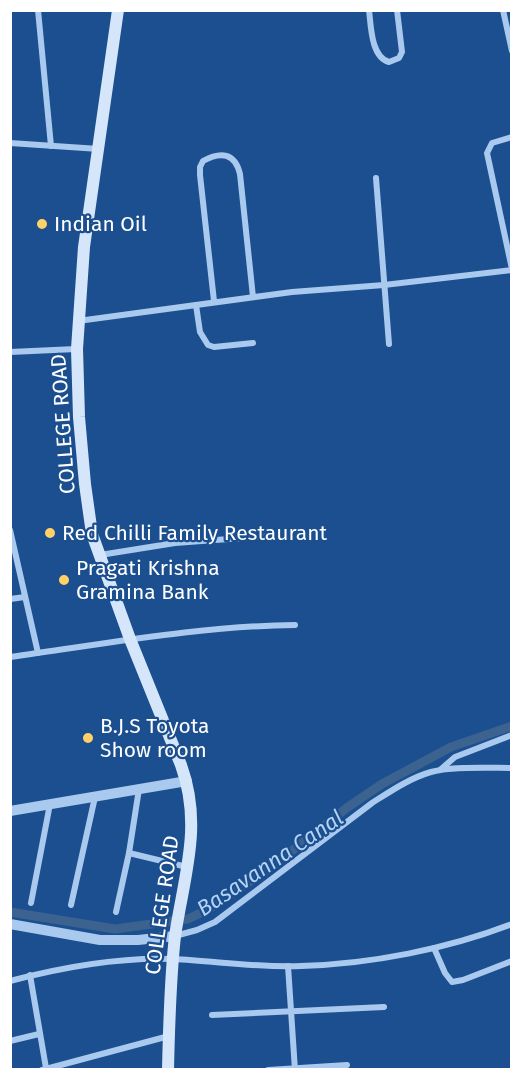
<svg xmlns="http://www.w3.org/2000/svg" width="522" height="1080" viewBox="0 0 522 1080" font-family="'Fira Sans',sans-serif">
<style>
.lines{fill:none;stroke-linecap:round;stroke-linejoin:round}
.canal{stroke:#3c6290;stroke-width:9}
.minor{stroke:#a9c9ee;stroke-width:6}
.tertiary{stroke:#a9c9ee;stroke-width:10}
.secondary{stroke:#d6e6fa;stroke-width:12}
.poi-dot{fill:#ffd166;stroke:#1b4f8f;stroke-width:2}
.labels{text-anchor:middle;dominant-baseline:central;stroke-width:4.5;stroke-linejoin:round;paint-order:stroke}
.poi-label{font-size:21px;fill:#fff;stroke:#1b4f8f;text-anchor:start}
.street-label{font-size:21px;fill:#fff;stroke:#1b4f8f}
.water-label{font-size:22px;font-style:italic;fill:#b5d3f5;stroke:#1b4f8f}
</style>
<rect width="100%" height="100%" fill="#1b4f8f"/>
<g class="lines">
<polyline class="canal" points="10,912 115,929 188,919 209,909 266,871 348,807 382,784 451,747 512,726"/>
<g class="minor">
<polyline points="38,10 51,146"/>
<path d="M369,10C371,26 371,57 389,62L399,58L402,52L397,10"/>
<polyline points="503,10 512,51"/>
<polyline points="512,137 492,143 487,153 512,269"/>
<polyline points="10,143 99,149"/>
<polyline points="376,178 389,344"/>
<path d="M214,301L200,175V167L203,161C221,151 235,153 240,174L253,297"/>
<polyline points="196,305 200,332 208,345 214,347 253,343"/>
<polyline points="78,321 292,292 384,285 512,270"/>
<polyline points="10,352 76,349"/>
<polyline points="10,530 38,653"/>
<polyline points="100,555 175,543 284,535"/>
<polyline points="10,599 25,597"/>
<path d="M10,657C105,644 199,626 295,625"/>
<polyline points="440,770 455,757 512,735"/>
<polyline points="129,853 187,867"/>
<polyline points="31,903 50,804"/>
<polyline points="71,905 95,797"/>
<polyline points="116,912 129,853 139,789"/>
<path d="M175,936L197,930L215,922L372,803C391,791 410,778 431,772C451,766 490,768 512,768"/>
<polyline points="434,948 445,973 452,982 463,980 512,961"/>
<polyline points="288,966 295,1070"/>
<polyline points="30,975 46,1068"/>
<path d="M10,981C63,967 119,957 173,959C216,961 258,968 301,966C371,964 447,949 512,924"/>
<polyline points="212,1015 384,1007"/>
<polyline points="10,1041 39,1034"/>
<polyline points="42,1070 169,1036"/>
<polyline points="268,1070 347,1065"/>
</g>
<g class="tertiary">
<polyline points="10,811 187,781"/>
<polyline points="10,924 100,940 138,940 175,936"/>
</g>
<path class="secondary" d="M118,10L84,247L77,349L79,417L85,484L92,534L130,639L181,765C203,826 184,875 175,936C170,980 169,1025 168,1070"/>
</g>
<g class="poi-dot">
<circle cx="42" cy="224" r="6"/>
<circle cx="50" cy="533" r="6"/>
<circle cx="64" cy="580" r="6"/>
<circle cx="88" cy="738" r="6"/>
</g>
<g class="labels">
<g class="poi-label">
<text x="54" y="224">Indian Oil</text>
<text x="62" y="533">Red Chilli Family Restaurant</text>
<text x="76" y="568">Pragati Krishna<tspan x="76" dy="24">Gramina Bank</tspan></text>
<text x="100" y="726">B.J.S Toyota<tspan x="100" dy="24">Show room</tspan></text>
</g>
<g class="street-label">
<text transform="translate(63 424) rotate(-94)">COLLEGE ROAD</text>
<text transform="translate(162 905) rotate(-82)">COLLEGE ROAD</text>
</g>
<g class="water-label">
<text transform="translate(270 863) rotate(-34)">Basavanna Canal</text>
</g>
</g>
<rect width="522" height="1080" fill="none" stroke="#ffffff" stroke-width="24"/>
</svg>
